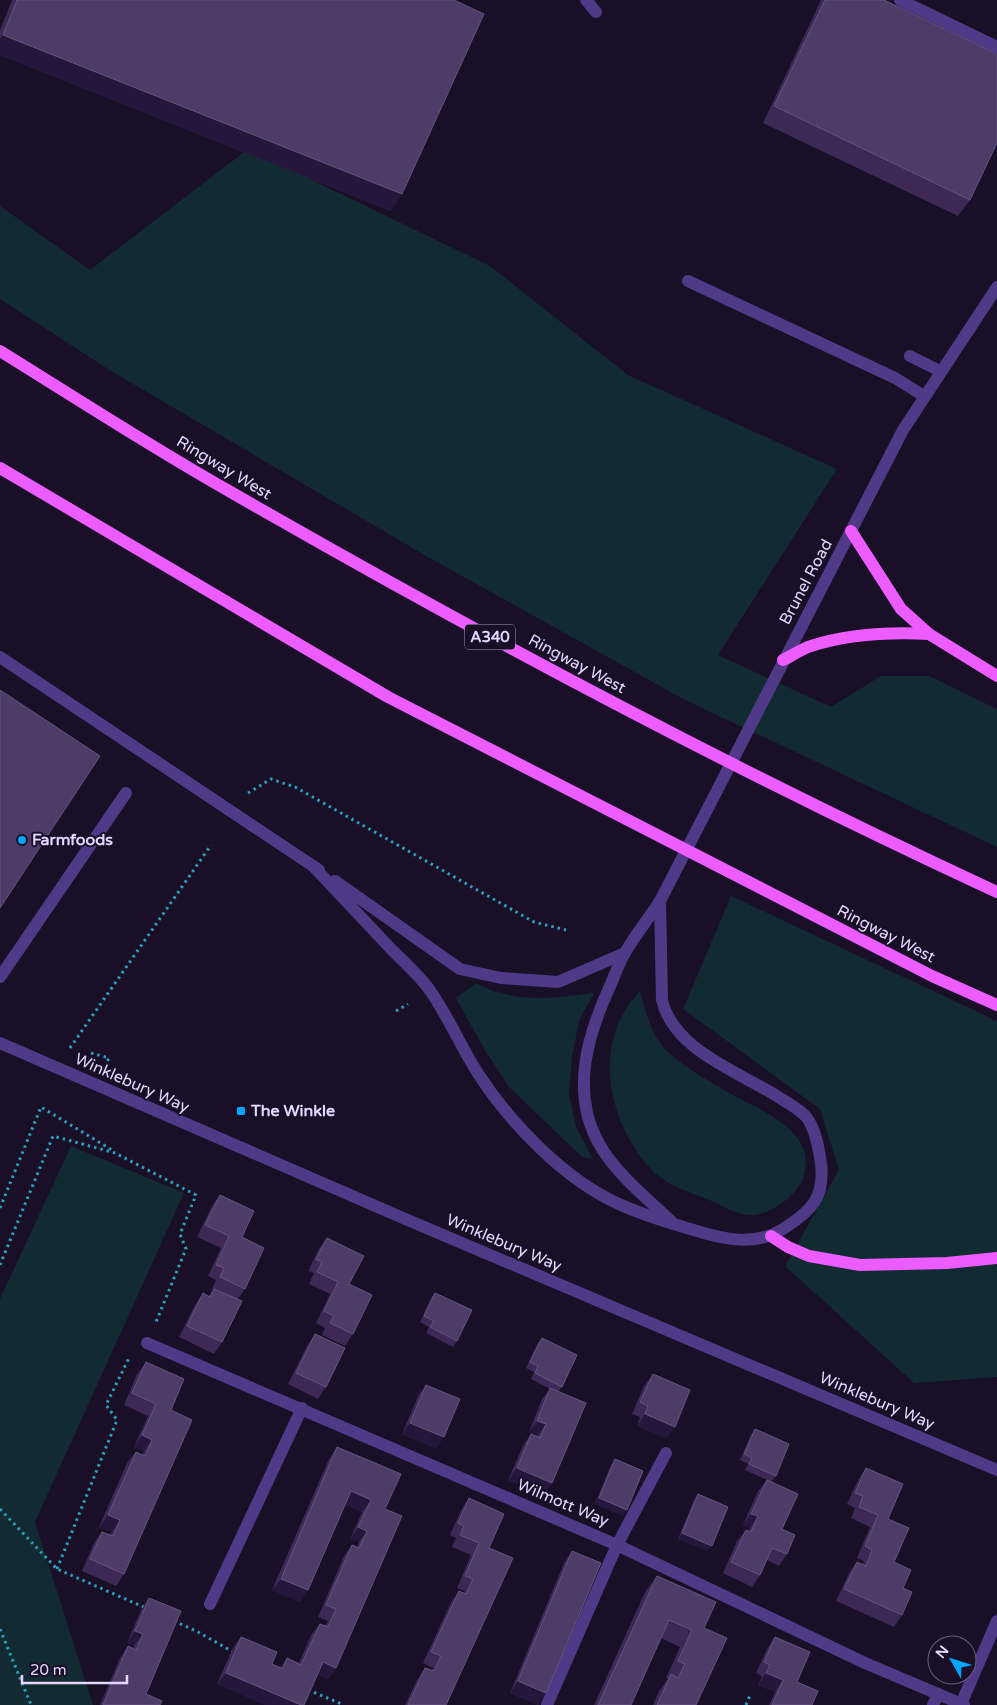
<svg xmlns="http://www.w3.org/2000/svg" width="997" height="1705" viewBox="0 0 997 1705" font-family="'Varela Round',sans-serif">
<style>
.green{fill:#122a31}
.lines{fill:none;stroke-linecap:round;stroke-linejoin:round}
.path{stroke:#2d9fbb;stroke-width:3;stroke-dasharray:2.5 4;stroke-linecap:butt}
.service{stroke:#503987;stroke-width:12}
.minor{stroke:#503987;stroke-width:12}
.tertiary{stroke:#503987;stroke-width:12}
.primary{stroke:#ec5cff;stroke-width:12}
.wall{fill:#3d2856}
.shaded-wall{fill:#27163b}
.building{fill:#4f3b68;stroke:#665380}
.poi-dot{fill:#01a4ff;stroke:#190f27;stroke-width:2}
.labels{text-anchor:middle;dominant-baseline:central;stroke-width:4;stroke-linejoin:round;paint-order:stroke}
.shield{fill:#190f27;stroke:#a89abe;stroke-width:1}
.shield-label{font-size:15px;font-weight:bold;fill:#e5d5ff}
.street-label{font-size:16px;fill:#e5d5ff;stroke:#190f27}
.poi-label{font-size:16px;font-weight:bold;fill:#e5d5ff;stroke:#190f27;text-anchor:start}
</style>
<rect width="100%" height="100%" fill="#190f27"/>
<g class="green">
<polygon points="248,149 490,266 628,375 837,469 718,655 831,707 881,676 929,676 997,709 997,847 683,699 428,557 111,371 0,299 0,206 90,270"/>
<polygon points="731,896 997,1021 997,1377 914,1383 785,1266 839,1170 820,1109 683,1009"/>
<path d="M476,983C513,1004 554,998 594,993L579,1021L572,1057L569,1094L576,1127L593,1159L582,1157L509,1087L486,1052L456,998Z"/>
<path d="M640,991C646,1012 651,1036 668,1052C683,1066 704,1078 721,1088C748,1105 814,1127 805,1169C804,1174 804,1179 801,1183C790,1200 769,1216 748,1215C736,1214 721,1205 709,1200C694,1194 678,1189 664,1180C650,1171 641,1158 632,1144C603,1095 599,1034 640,991Z"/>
<polygon points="71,1146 184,1193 35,1522 93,1705 0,1705 0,1299"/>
</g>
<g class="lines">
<g class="path">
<polyline points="248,793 271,779 295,787 534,922 566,930"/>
<polyline points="396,1011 408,1004"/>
<polyline points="70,1048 211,845"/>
<polyline points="91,1053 109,1058 107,1062"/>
<polyline points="0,1208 41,1107 112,1150"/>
<polyline points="0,1265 53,1136 115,1153 196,1195 180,1234 186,1249 156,1322"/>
<polyline points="0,1509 57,1569 146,1608"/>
<polyline points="57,1569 117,1420 106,1405 129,1358"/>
<polyline points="174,1621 198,1632 235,1653"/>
<polyline points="0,1629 31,1705"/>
<polyline points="308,1690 344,1705"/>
<polyline points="746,1705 751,1693"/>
</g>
<g class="service">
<polyline points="586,0 596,12"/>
<polyline points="900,0 997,47"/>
<polyline points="688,281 895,378 924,396"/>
<polyline points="910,356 940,371"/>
<polyline points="0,977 126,793"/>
<polyline points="210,1604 302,1408"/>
<polyline points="547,1705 617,1545 666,1453"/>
<polyline points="933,1705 938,1694"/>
</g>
<g class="minor">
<polyline points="147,1343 617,1545 865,1663 964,1705"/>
<polyline points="961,1704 997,1621"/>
</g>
<g class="tertiary">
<polyline points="0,657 319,870"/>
<path d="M313,866C339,894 366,922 392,950C405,963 421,977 431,992C449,1018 462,1049 479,1075C511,1124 565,1180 619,1204C640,1214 664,1221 687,1228C719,1238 753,1248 783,1229C811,1211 825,1198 821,1164C819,1150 816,1130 807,1118C801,1110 789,1104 780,1098C740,1072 674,1051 662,1000L660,901"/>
<polyline points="335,881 460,969 501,978 558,982 625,953"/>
<polyline points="0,1043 403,1218 997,1470"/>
<path d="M674,1224C647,1198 614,1173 597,1140C571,1090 588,1034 610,986C615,975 619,962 626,951C636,934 649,918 660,901L903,430L997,287"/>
</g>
<g class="primary">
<path d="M0,351C76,398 151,447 229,491C479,635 735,771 997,892"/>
<polyline points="0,468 388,697 932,976 997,1005"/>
<polyline points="851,531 901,609 929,634 997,676"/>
<path d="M783,660C792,656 801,649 811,646C849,634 890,632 929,634"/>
<polyline points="771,1236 788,1247 809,1256 860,1265 947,1263 997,1258"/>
</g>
</g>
<g class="wall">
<polygon points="12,0 454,0 391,211 0,55 0,30"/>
<polygon points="821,0 884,0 970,200 958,216 763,123"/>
<polygon points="220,1195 242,1237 245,1289 237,1300 222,1342 214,1354 179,1337 195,1305 203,1293 209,1296 213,1290 212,1289 216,1280 208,1276 221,1248 197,1237 212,1206"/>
<polygon points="327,1238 349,1284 353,1334 345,1346 322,1335 325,1328 316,1323 330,1294 309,1284 314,1273 308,1271 319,1249"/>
<polygon points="435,1293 457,1341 453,1347 426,1333 429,1327 420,1322 431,1298"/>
<polygon points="315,1334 326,1387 318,1399 288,1384 307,1346"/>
<polygon points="542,1338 562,1387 559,1391 544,1495 508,1480 523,1446 531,1434 537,1437 537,1436 529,1432 542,1399 550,1389 531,1379 534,1372 526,1368 537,1344"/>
<polygon points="146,1362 171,1410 124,1574 116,1586 82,1571 94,1543 102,1532 110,1535 112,1532 99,1527 127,1463 136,1452 142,1455 144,1451 134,1447 148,1416 124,1405 137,1374"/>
<polygon points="653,1374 667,1438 637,1426 640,1417 632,1414 644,1386"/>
<polygon points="426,1385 436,1448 402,1434 418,1396"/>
<polygon points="755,1429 776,1476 771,1482 787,1554 779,1566 767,1560 760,1575 752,1587 723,1573 737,1541 746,1530 749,1531 750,1528 743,1525 758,1491 767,1480 745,1470 748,1464 740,1460 751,1435"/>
<polygon points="337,1447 385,1509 336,1668 328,1679 317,1675 304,1705 266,1705 217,1684 233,1648 241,1637 272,1664 280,1668 287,1658 299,1663 311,1635 320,1624 325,1626 328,1621 318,1617 344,1556 352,1545 357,1547 359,1542 350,1539 362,1512 345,1504 308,1590 300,1602 272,1590 329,1459"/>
<polygon points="615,1459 623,1516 595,1504 611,1465"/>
<polygon points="866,1468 888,1519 894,1562 903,1588 902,1615 894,1627 836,1601 849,1573 857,1562 863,1564 864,1561 857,1558 870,1527 851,1518 855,1508 847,1504 858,1480"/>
<polygon points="698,1494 707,1551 678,1539 694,1500"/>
<polygon points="469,1498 489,1548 446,1705 405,1705 417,1680 425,1668 431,1671 433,1668 423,1663 451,1602 459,1591 464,1593 465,1591 457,1588 471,1555 452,1547 456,1538 450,1535 461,1510"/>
<polygon points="572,1551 546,1693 538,1705 510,1693 564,1563"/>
<polygon points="657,1576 704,1628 696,1705 653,1705 659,1691 668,1679 666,1678 680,1647 661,1638 631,1705 594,1705 645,1592"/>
<polygon points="149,1598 146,1694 160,1705 100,1705 120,1658 128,1646 133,1648 134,1645 127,1643 141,1610"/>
<polygon points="775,1637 797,1682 812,1705 769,1705 775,1692 758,1685 762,1676 756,1673 767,1649"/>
</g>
<g class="shaded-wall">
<polygon points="3,35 402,194 391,211 0,55 0,39"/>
<polygon points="645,1414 675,1427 667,1438 637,1426"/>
<polygon points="537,1421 546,1424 537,1436 529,1432"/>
<polygon points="410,1423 444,1437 436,1448 402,1434"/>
<polygon points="142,1435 152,1440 144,1451 134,1447"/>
<polygon points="517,1468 552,1483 544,1495 508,1480"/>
<polygon points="351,1491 371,1500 362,1512 342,1503"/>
<polygon points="599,1498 627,1510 623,1516 595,1504"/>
<polygon points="751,1514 758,1516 750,1528 743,1525"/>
<polygon points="108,1515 120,1520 112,1532 99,1527"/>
<polygon points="358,1527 367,1531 359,1542 350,1539"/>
<polygon points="682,1533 712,1546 707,1551 678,1539"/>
<polygon points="281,1579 308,1590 300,1602 272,1590"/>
<polygon points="135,1631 143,1634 134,1645 127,1643"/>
<polygon points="323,1662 336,1668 328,1679 315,1674"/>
<polygon points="226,1673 301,1705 266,1705 217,1684"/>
<polygon points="766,1673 783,1680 775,1692 758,1685"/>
<polygon points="518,1681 546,1693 538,1705 510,1693"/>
</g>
<g class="building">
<polygon points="17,0 454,0 484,14 402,194 3,35"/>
<polygon points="825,0 884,0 997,54 997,143 970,200 774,106"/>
<polygon points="0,690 100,756 0,908"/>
<polygon points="220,1195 254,1211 242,1237 264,1248 245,1289 220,1277 224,1268 216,1265 229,1236 205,1225"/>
<polygon points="327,1238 364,1256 349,1284 372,1295 353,1334 330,1323 334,1316 324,1311 338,1282 317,1272 322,1262 316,1259"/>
<polygon points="214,1289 242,1301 222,1342 187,1326 203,1293 210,1297"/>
<polygon points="435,1293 472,1310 457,1341 430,1327 434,1321 424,1316"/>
<polygon points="315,1334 345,1348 326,1387 296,1373"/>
<polygon points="542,1338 577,1355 562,1387 535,1373 538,1366 530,1362"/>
<polygon points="146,1362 184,1379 171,1410 192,1420 124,1574 90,1559 102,1532 113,1536 120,1520 108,1515 136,1452 145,1456 152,1440 142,1435 156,1404 132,1393"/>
<polygon points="653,1374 690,1390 675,1427 645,1414 648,1406 640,1402"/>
<polygon points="426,1385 460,1399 444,1437 410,1423"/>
<polygon points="550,1388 586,1403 552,1483 517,1468 531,1434 540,1438 546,1424 537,1421"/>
<polygon points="755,1429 789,1444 776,1476 749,1464 752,1458 744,1454"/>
<polygon points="337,1447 401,1474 385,1509 402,1516 336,1668 323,1662 304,1705 301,1705 226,1673 241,1637 277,1652 272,1664 283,1669 287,1658 301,1665 320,1624 328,1627 336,1609 326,1605 352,1545 359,1548 367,1531 358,1527 371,1500 351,1491 308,1590 281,1579"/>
<polygon points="615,1459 643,1471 627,1510 599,1498"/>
<polygon points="866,1468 903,1484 888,1519 909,1528 894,1562 911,1570 903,1588 912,1592 902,1615 844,1589 857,1562 866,1566 872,1550 865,1546 878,1515 859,1507 863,1496 855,1493"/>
<polygon points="767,1480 798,1494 782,1529 795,1535 787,1554 772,1548 760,1575 731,1562 746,1530 751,1532 758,1516 751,1514"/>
<polygon points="698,1494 728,1507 712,1546 682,1533"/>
<polygon points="469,1498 504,1514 489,1548 513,1558 446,1705 408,1705 425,1668 434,1671 441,1656 431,1652 459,1591 466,1594 473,1579 465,1576 479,1543 460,1535 464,1526 458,1523"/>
<polygon points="572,1551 601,1563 546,1693 518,1681"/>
<polygon points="657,1576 716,1602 704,1628 727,1638 696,1705 657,1705 671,1674 678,1678 685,1664 678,1661 692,1630 669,1620 631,1705 598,1705"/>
<polygon points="149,1598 181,1611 146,1694 162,1701 160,1705 103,1705 128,1646 136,1650 143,1634 135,1631"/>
<polygon points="775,1637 810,1652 797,1682 818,1691 812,1705 772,1705 783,1680 766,1673 770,1665 764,1662"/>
</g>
<g class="poi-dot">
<circle cx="22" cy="840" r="5"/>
<rect x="236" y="1106" width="10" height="10" rx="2.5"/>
</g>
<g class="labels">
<rect class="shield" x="465" y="624.5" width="50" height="25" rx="4"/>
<g class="shield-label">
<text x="490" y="637">A340</text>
</g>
<g class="street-label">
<text transform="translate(224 468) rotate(31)">Ringway West</text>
<text transform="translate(806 582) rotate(-62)">Brunel Road</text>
<text transform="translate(577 664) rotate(28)">Ringway West</text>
<text transform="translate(886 934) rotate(27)">Ringway West</text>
<text transform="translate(132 1083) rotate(24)">Winklebury Way</text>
<text transform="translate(504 1243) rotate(23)">Winklebury Way</text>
<text transform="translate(877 1401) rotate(23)">Winklebury Way</text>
<text transform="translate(563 1503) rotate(23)">Wilmott Way</text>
</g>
<g class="poi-label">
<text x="32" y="840">Farmfoods</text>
<text x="251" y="1111">The Winkle</text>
</g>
</g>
<g transform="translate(952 1660) rotate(309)"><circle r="24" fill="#190f27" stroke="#6b5e7d"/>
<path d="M0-4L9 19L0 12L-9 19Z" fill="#01a4ff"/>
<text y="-8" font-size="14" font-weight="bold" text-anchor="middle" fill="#e5d5ff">N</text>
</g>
<path d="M22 1675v8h105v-8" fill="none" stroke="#e5d5ff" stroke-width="2.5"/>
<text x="30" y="1675" font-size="15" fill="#e5d5ff" stroke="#190f27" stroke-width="4" paint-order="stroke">20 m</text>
</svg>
